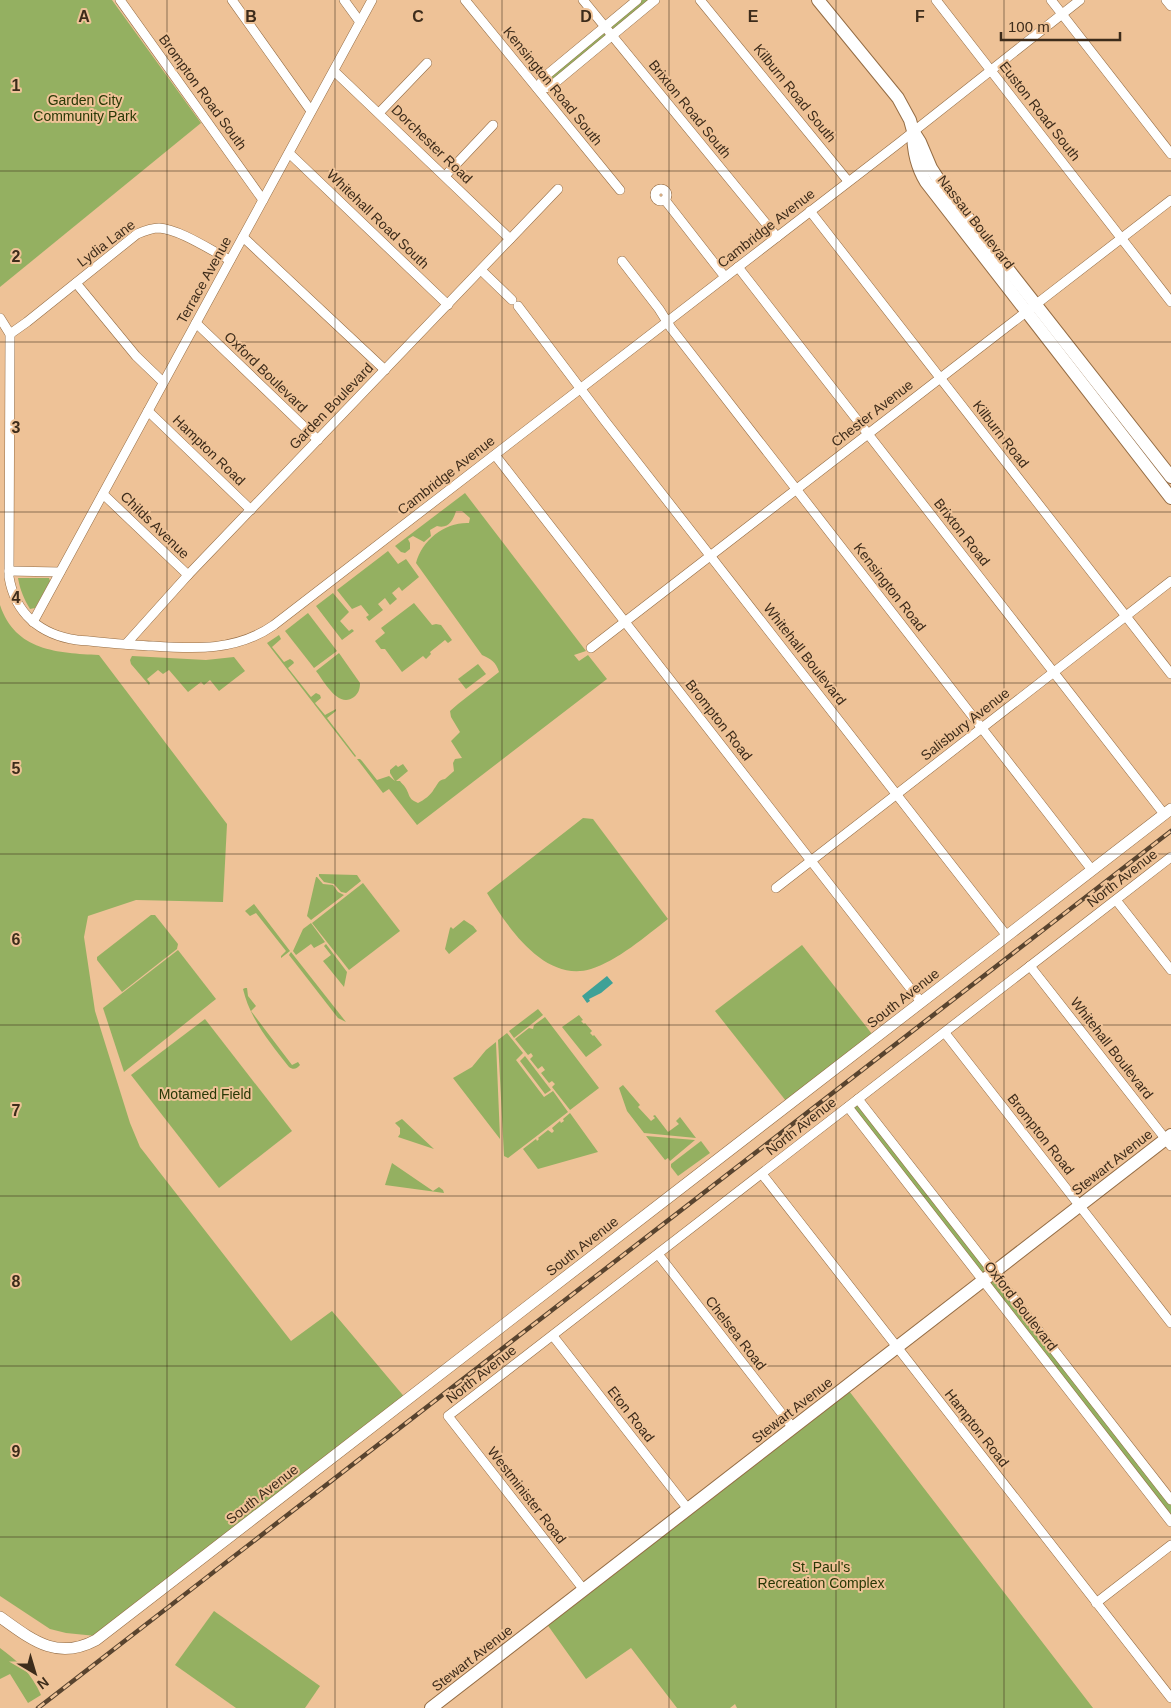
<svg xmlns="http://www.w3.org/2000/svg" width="1171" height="1708" viewBox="0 0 1171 1708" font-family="Arial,sans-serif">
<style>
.green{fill:#94b061}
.water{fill:#3ea197}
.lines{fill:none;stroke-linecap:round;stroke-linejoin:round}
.minor-casing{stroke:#946c44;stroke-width:10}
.tertiary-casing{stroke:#946c44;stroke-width:12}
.secondary-casing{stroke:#946c44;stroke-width:14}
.minor{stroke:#fff;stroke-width:9}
.tertiary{stroke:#fff;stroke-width:11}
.secondary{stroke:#fff;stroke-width:12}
.rail-casing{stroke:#59442f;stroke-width:4.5}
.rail{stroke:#eec297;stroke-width:2.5;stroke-dasharray:8;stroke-linecap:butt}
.grid{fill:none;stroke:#3d2c1b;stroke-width:1;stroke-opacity:0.55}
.labels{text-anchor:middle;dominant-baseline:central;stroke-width:4;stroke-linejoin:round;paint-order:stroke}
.street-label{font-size:14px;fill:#3d2c1b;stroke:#eec297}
.park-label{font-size:14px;fill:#293806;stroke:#eec297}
.grid-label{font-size:16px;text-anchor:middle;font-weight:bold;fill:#3d2c1b;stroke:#eec297;stroke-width:4;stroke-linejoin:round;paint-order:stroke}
</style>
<rect width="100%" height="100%" fill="#eec297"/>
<g class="green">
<polygon points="0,0 112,0 201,123 0,287"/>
<polygon points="637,0 655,0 550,87 538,89 543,78"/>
<path d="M465,493L586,651L574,655L579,661L588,655L607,679L417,825L389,789L383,793L357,759H360L362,761L377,780L389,776L395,781L390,773V770L396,765L398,767L403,764L408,771L396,781H400C401,783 404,785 405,787C411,796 407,798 418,803C424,800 431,795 434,789C438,784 438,780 445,779L454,771L453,763L455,759L462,758L451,741L460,732L451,717L450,711L458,704L499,672C496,662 491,659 482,655L416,563C422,540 445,522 469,523L470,518L462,511H456C453,521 448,529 437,526L430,530L431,536L424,542L413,536L408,539L410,543V549L405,553L401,552L395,546Z"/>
<polygon points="388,551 398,564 406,559 419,577 402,591 399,587 392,593 397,599 390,605 385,598 378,604 383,610 369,621 366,617 369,615 361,605 352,609 337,590"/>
<path d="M18,578H49L50,581L35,608L30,609C24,599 20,590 18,578Z"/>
<polygon points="333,593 349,612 340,621 349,631 352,629 354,631 342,640 316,606"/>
<polygon points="414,603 432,625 436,624 441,625 452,640 448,643 445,640 430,652 431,654 426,659 423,656 402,672 385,649 381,649 375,641 385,633 381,628"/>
<path d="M0,605C15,651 58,653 99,655L227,824L223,902L136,900L88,916L84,937L95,1011L130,1123L140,1147L291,1341L332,1311L407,1400L96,1636L66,1633L50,1629L0,1596Z"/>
<polygon points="308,613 337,651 314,668 285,631"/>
<polygon points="279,635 281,639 272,647 284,662 290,659 293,661 294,663 288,668 311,697 316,693 320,695 321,698 315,703 325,715 336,709 336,711 327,718 356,756 355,757 267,643"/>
<path d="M339,653L360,683C360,688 359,693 354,697C338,709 324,681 316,671Z"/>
<polygon points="132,656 206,660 234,657 245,671 219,691 210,680 204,685 201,682 188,692 169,670 163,674 158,670 147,679 150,683 149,685 131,664 130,660"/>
<polygon points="478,664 486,674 466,689 458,679"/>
<path d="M583,818L593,819L668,919C646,936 617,961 591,969C545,983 507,927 487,893Z"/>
<polygon points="319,874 357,875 361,881 346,893 341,892 334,884 324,882 319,876"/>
<polygon points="316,877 317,877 323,884 333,885 338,892 344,895 311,920 307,916"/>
<polygon points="363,883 400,931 349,970 312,923"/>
<polygon points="254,904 290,951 281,958 281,956 286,951 256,913 250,916 245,911"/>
<polygon points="151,915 155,915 178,944 177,949 122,992 97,960 97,957"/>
<polygon points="464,920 473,926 477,931 449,954 445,949 450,928 451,927 453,929"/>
<polygon points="311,923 325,942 314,948 311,944 296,955 293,951 303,929"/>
<polygon points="326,944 347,972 344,987 323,961 331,955 324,946"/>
<polygon points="802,945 872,1034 786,1101 715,1011"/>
<polygon points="178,950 216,999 124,1072 103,1008"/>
<polygon points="291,952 346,1022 338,1018 289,955"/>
<path d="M245,988H247L248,996L256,1006L251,1011L292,1065L298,1062L300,1065C297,1069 293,1070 289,1067C270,1043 250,1019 243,989Z"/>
<polygon points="538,1009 543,1015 514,1038 509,1031"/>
<polygon points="579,1015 583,1020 581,1021 584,1024 585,1023 592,1031 590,1033 593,1036 594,1035 602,1045 586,1057 562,1027"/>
<polygon points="545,1017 599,1088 570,1110 552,1087 555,1084 552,1081 549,1083 541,1073 545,1070 542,1066 538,1069 530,1059 533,1056 531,1053 528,1055 515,1039 529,1028 533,1029 534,1025"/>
<polygon points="205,1019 292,1131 219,1188 131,1075"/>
<polygon points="507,1033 523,1053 516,1060 544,1097 553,1091 568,1112 508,1158 504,1156 498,1040"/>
<polygon points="496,1042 500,1138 500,1139 453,1078 472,1067 486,1050"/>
<polygon points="525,1056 551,1090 545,1094 520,1061"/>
<polygon points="623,1085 640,1105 638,1107 651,1121 655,1118 653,1116 655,1115 668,1132 679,1124 676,1121 680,1117 696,1138 644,1133 627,1111 619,1088"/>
<polygon points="858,1101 1171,1502 1171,1520 850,1107"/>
<polygon points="570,1113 598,1152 538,1169 523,1149 536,1139 537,1141 539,1139 538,1138 548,1130 552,1133 554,1131 552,1128 560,1121 561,1123 564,1121 563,1119"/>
<polygon points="402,1119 434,1149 398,1137 400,1134 400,1128 395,1123"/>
<polygon points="646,1136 695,1140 670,1161 668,1158 665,1160"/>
<polygon points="701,1141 710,1153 678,1176 671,1167 671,1164"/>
<polygon points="392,1163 433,1191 439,1187 443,1190 444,1193 385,1185"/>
<polygon points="846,1387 1093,1708 737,1708 735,1704 730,1708 677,1708 631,1648 586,1679 544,1620"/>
<polygon points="214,1611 320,1686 305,1708 236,1708 175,1665"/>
<path d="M0,1648C18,1661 32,1674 41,1695L28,1703L10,1674L0,1679Z"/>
</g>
<polygon class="water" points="607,976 613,983 601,993 589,999 590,1001 587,1003 582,996"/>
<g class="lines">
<g class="minor-casing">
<g id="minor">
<polyline points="120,0 263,200"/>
<polyline points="232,0 311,111"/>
<polyline points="344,0 360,22"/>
<polyline points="465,0 620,190"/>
<polyline points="583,0 777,237"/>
<polyline points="700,0 848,181"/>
<polyline points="936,0 1171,302"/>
<polyline points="1051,0 1171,154"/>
<polyline points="1166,0 1171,6"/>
<polyline points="334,71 510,239"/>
<polyline points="538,89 550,87 655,0"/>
<polyline points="538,89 543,78 637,0"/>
<polyline points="379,113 427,63"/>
<polyline points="289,153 448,305"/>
<polyline points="445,176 493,125"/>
<circle cx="661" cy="195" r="6"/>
<polyline points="665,200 725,277"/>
<polyline points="810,211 1171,674"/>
<polyline points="243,237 385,370"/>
<polyline points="622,261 659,309 671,328 1092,870"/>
<polyline points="738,267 1164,814"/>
<polyline points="481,270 512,300"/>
<polyline points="76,283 136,356 163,382"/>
<polyline points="518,306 605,421 1007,936"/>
<path d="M0,318L10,334L9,577C15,614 41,635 77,640C102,642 127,645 153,646C196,649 237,651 274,625L899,143L1080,0"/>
<polyline points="196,323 318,440"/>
<path d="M10,334L27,322L137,234C144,231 151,228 159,228C179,229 212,251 230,260"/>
<polyline points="148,411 251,510"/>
<polyline points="495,455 921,1002"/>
<polyline points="103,494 188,575"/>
<polyline points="9,571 60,572"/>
<polyline points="33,622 372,0"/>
<polyline points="126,644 188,575 558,189"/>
<polyline points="591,648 1171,200"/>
<polyline points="776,888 1171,581"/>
<polyline points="1116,900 1171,970"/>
<polyline points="1030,966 1171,1146"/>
<polyline points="945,1033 1171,1323"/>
<polyline points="858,1099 1171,1500"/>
<polyline points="848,1107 1171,1522"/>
<polyline points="762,1174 1171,1698"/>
<polyline points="658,1254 793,1428"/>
<polyline points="553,1336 688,1509"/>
<polyline points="584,1590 448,1416 1171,857"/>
<polyline points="1096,1603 1171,1545"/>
</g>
</g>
<g class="tertiary-casing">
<path id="tertiary" d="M0,1617C32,1640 57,1661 96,1640L1171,809"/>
</g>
<g class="secondary-casing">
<g id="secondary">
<polyline points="818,0 898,98 910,120 913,131 920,142 931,168 942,185 1171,477"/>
<path d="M913,131C913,150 916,166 926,182L1171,498"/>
<polyline points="431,1708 1171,1135"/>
</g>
</g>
<use href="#minor" class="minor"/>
<use href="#tertiary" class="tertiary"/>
<use href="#secondary" class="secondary"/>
<g class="rail-casing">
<polyline id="rail" points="38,1708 1171,831"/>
</g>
<use href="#rail" class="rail"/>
</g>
<path class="grid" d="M167,0V1708M335,0V1708M502,0V1708M669,0V1708M836,0V1708M1004,0V1708M0,171H1171M0,342H1171M0,512H1171M0,683H1171M0,854H1171M0,1025H1171M0,1196H1171M0,1366H1171M0,1537H1171"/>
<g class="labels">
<g class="street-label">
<text transform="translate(553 86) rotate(51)">Kensington Road South</text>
<text transform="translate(203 92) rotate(54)">Brompton Road South</text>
<text transform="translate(795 93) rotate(51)">Kilburn Road South</text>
<text transform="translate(690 109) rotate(51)">Brixton Road South</text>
<text transform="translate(1040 111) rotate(52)">Euston Road South</text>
<text transform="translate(432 144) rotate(44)">Dorchester Road</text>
<text transform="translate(378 219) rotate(44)">Whitehall Road South</text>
<text transform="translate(976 222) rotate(52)">Nassau Boulevard</text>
<text transform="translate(766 228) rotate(-38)">Cambridge Avenue</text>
<text transform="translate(106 243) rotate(-37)">Lydia Lane</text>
<text transform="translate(204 280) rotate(-61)">Terrace Avenue</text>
<text transform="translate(266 372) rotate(44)">Oxford Boulevard</text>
<text transform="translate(331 406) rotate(-46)">Garden Boulevard</text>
<text transform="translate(872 413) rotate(-38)">Chester Avenue</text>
<text transform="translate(1001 434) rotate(52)">Kilburn Road</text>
<text transform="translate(209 450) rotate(44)">Hampton Road</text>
<text transform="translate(446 475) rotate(-38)">Cambridge Avenue</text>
<text transform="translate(155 525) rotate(44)">Childs Avenue</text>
<text transform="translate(962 532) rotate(52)">Brixton Road</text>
<text transform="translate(890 587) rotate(52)">Kensington Road</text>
<text transform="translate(805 654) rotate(52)">Whitehall Boulevard</text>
<text transform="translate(719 720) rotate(52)">Brompton Road</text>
<text transform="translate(965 724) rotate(-38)">Salisbury Avenue</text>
<text transform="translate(1122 878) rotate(-38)">North Avenue</text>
<text transform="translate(903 998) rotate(-38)">South Avenue</text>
<text transform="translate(1112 1048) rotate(52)">Whitehall Boulevard</text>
<text transform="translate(801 1126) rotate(-38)">North Avenue</text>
<text transform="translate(1041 1134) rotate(52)">Brompton Road</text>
<text transform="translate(1112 1162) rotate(-38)">Stewart Avenue</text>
<text transform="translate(582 1246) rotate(-38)">South Avenue</text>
<text transform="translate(1021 1306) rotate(52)">Oxford Boulevard</text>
<text transform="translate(736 1333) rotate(52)">Chelsea Road</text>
<text transform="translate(481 1374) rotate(-38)">North Avenue</text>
<text transform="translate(792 1410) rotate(-38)">Stewart Avenue</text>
<text transform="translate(631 1414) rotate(52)">Eton Road</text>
<text transform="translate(977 1428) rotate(52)">Hampton Road</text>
<text transform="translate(262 1494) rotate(-38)">South Avenue</text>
<text transform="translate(527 1495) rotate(52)">Westminister Road</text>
<text transform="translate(472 1658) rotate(-38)">Stewart Avenue</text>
</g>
<g class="park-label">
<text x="85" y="100">Garden City<tspan x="85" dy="16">Community Park</tspan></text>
<text x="205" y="1094">Motamed Field</text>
<text x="821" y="1567">St. Paul's<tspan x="821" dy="16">Recreation Complex</tspan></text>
</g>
</g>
<g class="grid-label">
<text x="84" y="22">A</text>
<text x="251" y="22">B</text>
<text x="418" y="22">C</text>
<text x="586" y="22">D</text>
<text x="753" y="22">E</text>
<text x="920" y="22">F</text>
<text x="16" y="91">1</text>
<text x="16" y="262">2</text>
<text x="16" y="433">3</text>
<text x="16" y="603">4</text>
<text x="16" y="774">5</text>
<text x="16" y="945">6</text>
<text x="16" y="1116">7</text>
<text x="16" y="1287">8</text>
<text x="16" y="1457">9</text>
</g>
<g transform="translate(35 1673) rotate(142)" stroke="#eec297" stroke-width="4" paint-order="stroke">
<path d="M0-4L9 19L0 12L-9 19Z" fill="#3d2c1b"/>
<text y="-8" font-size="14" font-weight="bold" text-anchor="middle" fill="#3d2c1b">N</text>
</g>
<path d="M1001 32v8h119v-8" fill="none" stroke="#3d2c1b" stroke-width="2.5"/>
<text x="1008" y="32" font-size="15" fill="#3d2c1b" stroke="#eec297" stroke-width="4" paint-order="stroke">100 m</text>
</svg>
